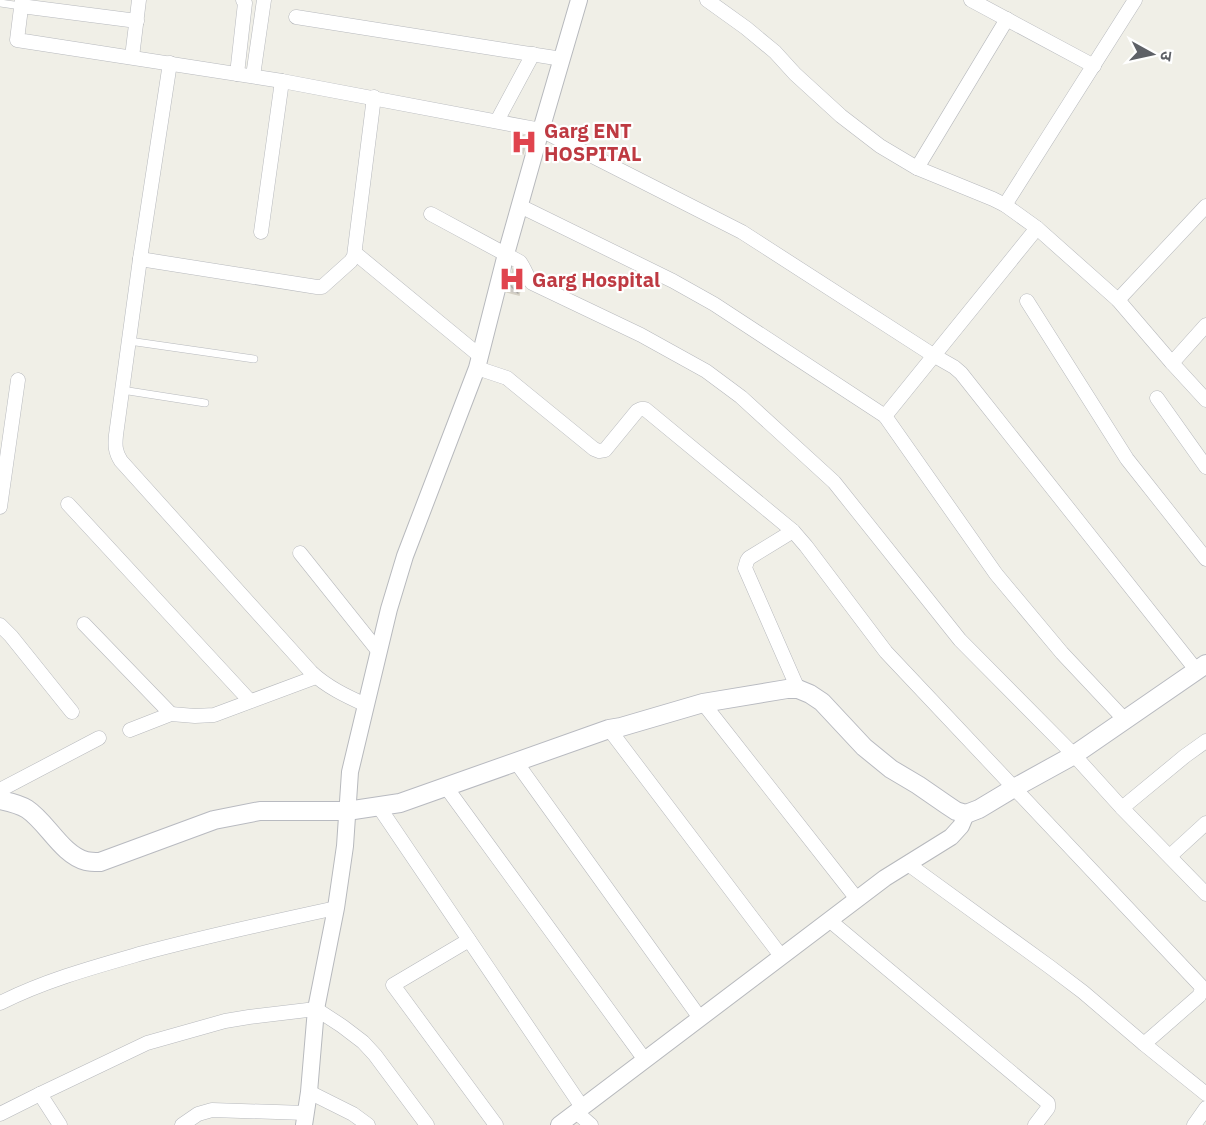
<svg xmlns="http://www.w3.org/2000/svg" width="1206" height="1125" viewBox="0 0 1206 1125" font-family="'IBM Plex Sans','Noto Sans Devanagari',sans-serif">
<style>
.building{fill:url(#building-back-hatch);stroke:#d5d1c5;stroke-width:1.5}
.lines{fill:none;stroke-linecap:round;stroke-linejoin:round}
.service-casing{stroke:#b7b9bd;stroke-width:8}
.minor-casing{stroke:#b7b9bd;stroke-width:15}
.tertiary-casing{stroke:#b7b9bd;stroke-width:18}
.secondary-casing{stroke:#b8bac0;stroke-width:20}
.service{stroke:#fff;stroke-width:7}
.minor{stroke:#fff;stroke-width:14}
.tertiary{stroke:#fff;stroke-width:16}
.secondary{stroke:#fff;stroke-width:18}
.labels{text-anchor:middle;dominant-baseline:central;stroke-width:4.5;stroke-linejoin:round;paint-order:stroke}
.health-label{font-size:20px;font-weight:bold;fill:#be3a42;stroke:#fff;text-anchor:start}
</style>
<defs>
<pattern id="building-back-hatch" width="6" height="6" patternUnits="userSpaceOnUse" patternTransform="scale(1.5)"><rect width="6" height="6" fill="#ccc9c4"/><path d="M-1 5l2 2M0 0l6 6M5-1l2 2" fill="none" stroke="#a9a7a3"/></pattern>
</defs>
<rect width="100%" height="100%" fill="#f0efe7"/>
<g class="building">
<polygon points="520,135 528,137 523,154 516,153"/>
<polygon points="513,269 521,284 519,295 507,292"/>
</g>
<g class="lines">
<g class="service-casing">
<g id="service">
<polyline points="0,3 21,6"/>
<polyline points="129,341 254,359"/>
<polyline points="122,390 205,403"/>
</g>
</g>
<g class="minor-casing">
<g id="minor">
<polyline points="22,0 17,40 282,81 541,130 742,232 933,355 954,367 961,373 1197,671"/>
<polyline points="707,0 746,28 775,52 795,74 841,116 880,146 917,168 993,199 1005,205 1037,228 1118,300 1172,363 1206,400"/>
<polyline points="971,0 1094,66"/>
<polyline points="21,6 137,21"/>
<polyline points="296,17 562,59"/>
<polyline points="132,57 139,0"/>
<path d="M170,63L140,259L116,435C115,445 115,452 121,461L311,672C327,687 346,696 366,705"/>
<polyline points="237,74 245,3 243,0"/>
<polyline points="253,76 264,0"/>
<polyline points="497,121 533,54"/>
<polyline points="917,168 1007,19"/>
<polyline points="1005,205 1135,0"/>
<polyline points="520,206 673,281 714,304 885,416 996,574 1062,653 1125,720"/>
<path d="M431,214L520,262C525,269 527,277 532,283L641,335L706,371L741,397L834,482L960,640L1074,755L1122,808L1206,894"/>
<polyline points="261,232 282,81"/>
<polyline points="355,253 480,356"/>
<polyline points="140,259 317,287 322,287 351,261 354,256 374,97"/>
<polyline points="1118,300 1206,206"/>
<polyline points="1027,301 1127,459 1206,559"/>
<polyline points="1172,363 1206,325"/>
<polyline points="477,368 507,378 513,383 594,449 599,451 605,450 637,411 641,409 645,409 793,531 806,546 886,652 1200,985 1202,990 1199,996 1144,1044"/>
<polyline points="1157,398 1206,467"/>
<polyline points="885,416 1037,228"/>
<polyline points="68,504 250,701"/>
<polyline points="0,507 18,380"/>
<polyline points="793,531 749,558 747,561 745,568 798,689"/>
<polyline points="300,553 379,652"/>
<polyline points="84,624 171,714"/>
<polyline points="0,625 11,636 72,712"/>
<polyline points="703,703 857,899"/>
<polyline points="609,729 781,956"/>
<polyline points="130,730 171,714 195,716 214,715 316,677"/>
<polyline points="516,762 700,1018"/>
<polyline points="446,787 645,1060"/>
<polyline points="0,790 99,738"/>
<polyline points="379,807 582,1107"/>
<polyline points="1122,808 1185,756 1206,741"/>
<polyline points="1170,856 1206,823"/>
<polyline points="908,864 1050,967 1083,992 1144,1044 1206,1094"/>
<polyline points="829,920 1048,1103 1048,1108 1035,1125"/>
<polyline points="469,940 393,985 496,1125"/>
<path d="M0,1003C46,980 94,967 143,953C207,936 271,922 336,908"/>
<polyline points="309,1092 353,1114 368,1125"/>
<polyline points="40,1094 60,1125"/>
<polyline points="576,1112 591,1125"/>
<polyline points="0,1114 40,1094 147,1043 225,1021 249,1017 316,1009 342,1026 363,1042 375,1055 427,1125"/>
<polyline points="182,1125 198,1114 212,1110 306,1113"/>
<polyline points="1194,1125 1206,1108"/>
</g>
</g>
<g class="tertiary-casing">
<g id="tertiary">
<polyline points="304,1125 309,1092 316,1009 336,908 345,846 350,772 366,705 389,609 405,556 477,368 506,254 541,130 579,0"/>
<polyline points="559,1125 885,878 951,837 961,826 966,814"/>
</g>
</g>
<g class="secondary-casing">
<path id="secondary" d="M0,800C9,802 19,804 27,809C47,822 62,855 86,861C90,862 96,862 100,862L214,820L260,811H347L400,803L609,729L621,727L703,703L787,689H798L810,694L822,702L864,747L891,769L918,785L947,805L956,811L966,814L979,809L1014,788L1074,755L1206,664"/>
</g>
<use href="#service" class="service"/>
<use href="#minor" class="minor"/>
<use href="#tertiary" class="tertiary"/>
<use href="#secondary" class="secondary"/>
</g>
<defs>
<g id="hospital-bare" transform="scale(2.07)"><path d="M-5-5h3v3.5h4V-5h3V5h-3V1.5h-4V5h-3Z" fill="#e0444e" stroke="#fff" stroke-width="2.5" paint-order="stroke"/></g>
</defs>
<g fill-rule="evenodd">
<use href="#hospital-bare" x="524" y="142"/>
<use href="#hospital-bare" x="512" y="279"/>
</g>
<g class="labels">
<g class="health-label">
<text x="544" y="130">Garg ENT<tspan x="544" dy="23">HOSPITAL</tspan></text>
<text x="532" y="279">Garg Hospital</text>
</g>
</g>
<g transform="translate(1152 54) rotate(98)" stroke="#ffffff" stroke-width="4.5" paint-order="stroke">
<path d="M0-4.5L10 22L0 15L-10 22Z" fill="#5e6167"/>
<text y="-9" font-size="16" font-weight="bold" text-anchor="middle" fill="#5e6167">उ</text>
</g>
</svg>
